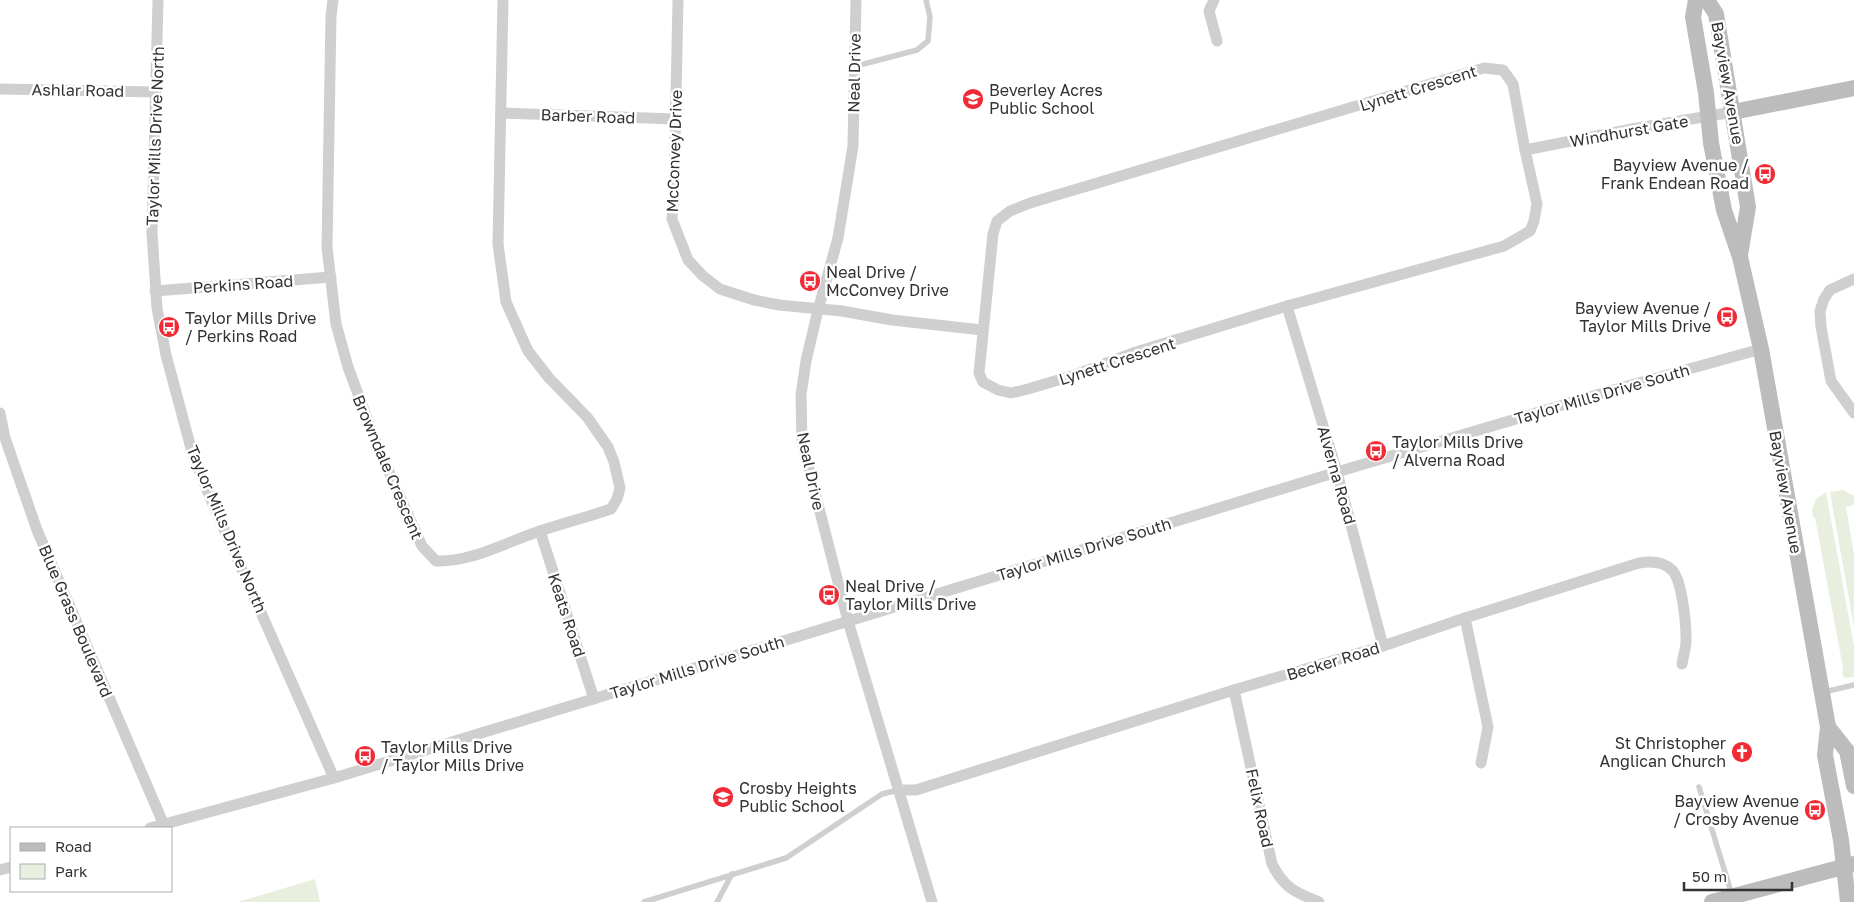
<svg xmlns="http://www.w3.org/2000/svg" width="1854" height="902" viewBox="0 0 1854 902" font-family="'Golos Text',sans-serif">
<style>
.green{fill:#e8efdf}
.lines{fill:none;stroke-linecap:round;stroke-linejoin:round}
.lane{stroke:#cfcfcf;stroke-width:5.5}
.street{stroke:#cfcfcf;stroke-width:11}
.secondary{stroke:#bcbcbc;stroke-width:16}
.labels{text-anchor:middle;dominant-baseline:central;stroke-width:5;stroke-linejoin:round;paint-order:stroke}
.street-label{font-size:16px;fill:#323232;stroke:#fff}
.poi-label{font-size:16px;fill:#323232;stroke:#fff;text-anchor:start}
</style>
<rect width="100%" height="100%" fill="#fff"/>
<g class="green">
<polygon points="1843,490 1854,496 1854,505 1846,507 1854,554 1854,627 1830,492"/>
<polygon points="1826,492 1854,646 1854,677 1845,678 1842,674 1843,668 1815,518 1813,517 1812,510 1816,499"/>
<polygon points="315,879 320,902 238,902"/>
</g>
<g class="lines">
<g class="lane">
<polyline points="856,66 917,50 928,41 930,17 926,0"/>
<polyline points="1824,692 1854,685"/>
<polyline points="1699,787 1732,895"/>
<polyline points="644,902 786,858 882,794 899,790"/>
<polyline points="717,902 732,874"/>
</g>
<g class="street">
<polyline points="158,0 152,233 157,308 166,355 192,452 209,495 334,778"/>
<path d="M333,0L331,16L327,247L336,324L348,367L377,445L422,546L436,561C473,562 506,542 540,531C564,523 587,517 611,509L617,499L620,488L614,462L608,447L587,417L549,378L528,351L506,302L498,244L503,0"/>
<polyline points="678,0 674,194 672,219 688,260 703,276 720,289 754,300 779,305 842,311 892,320 982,330"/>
<polyline points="856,0 853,146 838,238 818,310 806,361 801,395 802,442 848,621 932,902"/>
<polyline points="1214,0 1209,11 1217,41"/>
<polygon points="1484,68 1503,70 1513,84 1525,150 1537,204 1534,221 1530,231 1504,246 1287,306 1136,352 1075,375 1028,389 1011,393 998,390 983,382 979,373 993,234 997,221 1010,211 1030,203"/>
<polyline points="0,89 156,92"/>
<polyline points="501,113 676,119"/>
<polyline points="1525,150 1632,129 1733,112"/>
<polyline points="1854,279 1830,290 1824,299 1820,311 1821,327 1831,381 1854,413"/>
<polyline points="155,291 331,277"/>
<polyline points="1287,306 1337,472 1383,646"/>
<polyline points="0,413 5,438 37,530 164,825"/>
<polyline points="540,531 594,699"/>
<polyline points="1465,618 1488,727 1481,763"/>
<path d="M1234,690L1272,864C1284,888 1295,892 1319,902"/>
<path d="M899,790H916L1234,690L1383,646L1465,618L1639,563C1650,561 1663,561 1672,570C1682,580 1686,623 1686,637C1687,646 1683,656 1682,664"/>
<polyline points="150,828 334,778 1337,472 1617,389 1761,349"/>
<polyline points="0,870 11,867"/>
</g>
<g class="secondary">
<polyline points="1696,0 1693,17 1706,93 1711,143 1724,210 1740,257 1761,349 1828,727 1825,755 1841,840 1848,902"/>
<polyline points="1707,0 1716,14 1748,207 1740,255"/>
<polyline points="1733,112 1854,88"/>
<polyline points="1828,727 1847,751 1854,786"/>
<polyline points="1712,902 1854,864"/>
</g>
</g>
<defs>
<g id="school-disc" transform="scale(1.125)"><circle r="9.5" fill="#f12b36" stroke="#fff"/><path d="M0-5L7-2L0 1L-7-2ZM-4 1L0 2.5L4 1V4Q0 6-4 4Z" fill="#fff"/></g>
<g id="bus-disc" transform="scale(1.125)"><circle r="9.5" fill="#f12b36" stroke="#fff"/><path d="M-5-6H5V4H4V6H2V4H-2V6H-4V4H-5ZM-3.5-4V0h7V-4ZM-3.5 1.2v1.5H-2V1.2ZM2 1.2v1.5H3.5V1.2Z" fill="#fff"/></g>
<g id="church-disc" transform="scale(1.125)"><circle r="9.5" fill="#f12b36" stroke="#fff"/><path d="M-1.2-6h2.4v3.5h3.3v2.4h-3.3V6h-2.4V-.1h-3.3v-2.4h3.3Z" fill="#fff"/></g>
</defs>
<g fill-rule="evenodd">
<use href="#school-disc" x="973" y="99"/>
<use href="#bus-disc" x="1765" y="174"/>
<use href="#bus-disc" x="810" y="281"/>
<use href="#bus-disc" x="1727" y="317"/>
<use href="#bus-disc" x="169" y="327"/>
<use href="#bus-disc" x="1376" y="451"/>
<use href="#bus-disc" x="829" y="595"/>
<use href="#church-disc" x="1742" y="752"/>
<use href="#bus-disc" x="365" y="756"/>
<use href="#school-disc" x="723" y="797"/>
<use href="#bus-disc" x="1815" y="810"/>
</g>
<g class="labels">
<g class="street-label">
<text transform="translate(854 73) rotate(-89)">Neal Drive</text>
<text transform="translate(1728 83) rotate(80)">Bayview Avenue</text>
<text transform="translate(1418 88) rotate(-17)">Lynett Crescent</text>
<text transform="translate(78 90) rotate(1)">Ashlar Road</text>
<text transform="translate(588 116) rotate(2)">Barber Road</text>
<text transform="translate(1629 131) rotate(-10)">Windhurst Gate</text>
<text transform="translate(155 136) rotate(-88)">Taylor Mills Drive North</text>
<text transform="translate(674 151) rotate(-88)">McConvey Drive</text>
<text transform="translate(243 284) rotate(-4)">Perkins Road</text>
<text transform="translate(1117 361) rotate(-18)">Lynett Crescent</text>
<text transform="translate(1602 394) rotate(-16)">Taylor Mills Drive South</text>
<text transform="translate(388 467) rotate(67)">Browndale Crescent</text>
<text transform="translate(811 471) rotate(78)">Neal Drive</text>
<text transform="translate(1337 475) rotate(74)">Alverna Road</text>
<text transform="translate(1786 492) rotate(80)">Bayview Avenue</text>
<text transform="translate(227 529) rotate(67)">Taylor Mills Drive North</text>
<text transform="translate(1084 549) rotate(-17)">Taylor Mills Drive South</text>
<text transform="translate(567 615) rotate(72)">Keats Road</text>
<text transform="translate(76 621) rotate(67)">Blue Grass Boulevard</text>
<text transform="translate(1333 661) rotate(-17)">Becker Road</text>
<text transform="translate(697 667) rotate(-17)">Taylor Mills Drive South</text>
<text transform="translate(1260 808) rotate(78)">Felix Road</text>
</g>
<g class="poi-label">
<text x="989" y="90">Beverley Acres<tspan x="989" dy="18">Public School</tspan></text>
<text x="1749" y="165" text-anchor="end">Bayview Avenue /<tspan x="1749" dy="18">Frank Endean Road</tspan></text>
<text x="826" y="272">Neal Drive /<tspan x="826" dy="18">McConvey Drive</tspan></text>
<text x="1711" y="308" text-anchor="end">Bayview Avenue /<tspan x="1711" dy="18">Taylor Mills Drive</tspan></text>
<text x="185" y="318">Taylor Mills Drive<tspan x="185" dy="18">/ Perkins Road</tspan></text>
<text x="1392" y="442">Taylor Mills Drive<tspan x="1392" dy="18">/ Alverna Road</tspan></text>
<text x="845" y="586">Neal Drive /<tspan x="845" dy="18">Taylor Mills Drive</tspan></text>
<text x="1726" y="743" text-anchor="end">St Christopher<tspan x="1726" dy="18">Anglican Church</tspan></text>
<text x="381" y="747">Taylor Mills Drive<tspan x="381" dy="18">/ Taylor Mills Drive</tspan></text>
<text x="739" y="788">Crosby Heights<tspan x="739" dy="18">Public School</tspan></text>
<text x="1799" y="801" text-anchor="end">Bayview Avenue<tspan x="1799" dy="18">/ Crosby Avenue</tspan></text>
</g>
</g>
<rect x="10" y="827" width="162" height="65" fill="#ffffff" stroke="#adadad"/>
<rect x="20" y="843" width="25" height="8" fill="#bcbcbc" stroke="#adadad"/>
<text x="55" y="852" font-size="15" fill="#323232">Road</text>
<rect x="20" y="864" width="25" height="15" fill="#e8efdf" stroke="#adadad"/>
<text x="55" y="877" font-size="15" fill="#323232">Park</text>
<path d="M1684 882v8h108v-8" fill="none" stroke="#323232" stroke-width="2.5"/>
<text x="1692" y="882" font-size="15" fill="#323232" stroke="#ffffff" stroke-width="4" paint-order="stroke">50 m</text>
</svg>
